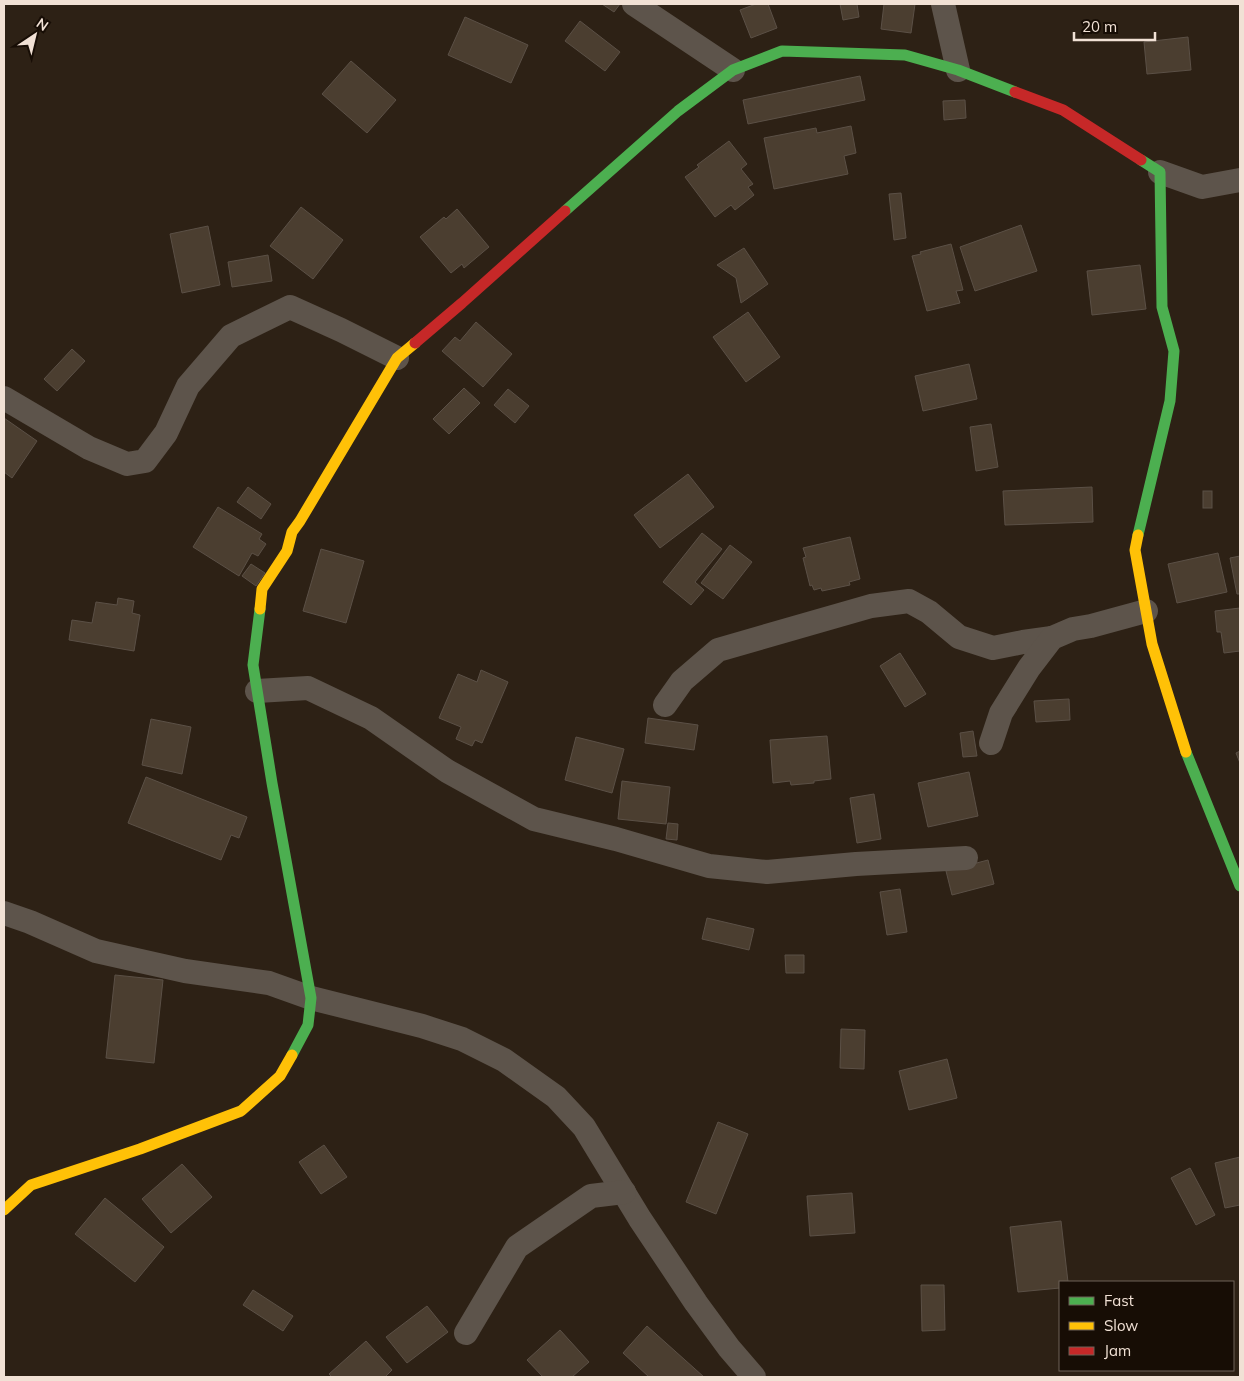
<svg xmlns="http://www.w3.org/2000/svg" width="1244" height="1381" viewBox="0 0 1244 1381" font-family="Mulish,sans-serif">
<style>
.building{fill:#4b3e30;stroke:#5b5046}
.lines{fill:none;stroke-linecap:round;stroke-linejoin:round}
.street{stroke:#5d544b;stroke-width:24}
.fast{stroke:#4caf50;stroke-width:11}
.slow{stroke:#ffc107;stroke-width:11}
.jam{stroke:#c62828;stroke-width:11}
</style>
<rect width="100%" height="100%" fill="#2d2115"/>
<g class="building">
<polygon points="602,4 620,4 614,12"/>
<polygon points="756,4 768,4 777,28 751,38 740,10"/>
<polygon points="840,4 857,4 859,17 843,20"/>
<polygon points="884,4 915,4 911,33 881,29"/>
<polygon points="465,17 528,45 511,83 448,55"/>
<polygon points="580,21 620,52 605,71 565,41"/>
<polygon points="1188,37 1191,70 1147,74 1144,42"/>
<polygon points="351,61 396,100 367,133 322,94"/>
<polygon points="860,76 865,100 748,124 743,100"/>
<polygon points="965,100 966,118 944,120 943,101"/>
<polygon points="851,126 856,153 844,156 848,174 774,189 764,138 816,128 817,133"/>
<polygon points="729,141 747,164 741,169 753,184 748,187 754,195 735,210 731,205 715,217 685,177 699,167 697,165"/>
<polygon points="901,193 906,238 894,240 889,194"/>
<polygon points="301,207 343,240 313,279 270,246"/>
<polygon points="457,209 489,247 464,268 462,264 451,273 420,237 444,217 446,219"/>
<polygon points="1021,225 1037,271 975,291 960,247"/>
<polygon points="208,226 220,285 182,293 170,234"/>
<polygon points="951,244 963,290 956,291 960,303 927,311 912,256 921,254 920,252"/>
<polygon points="744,248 768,284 741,303 736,278 717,265"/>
<polygon points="268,255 272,281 232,287 228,262"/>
<polygon points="1140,265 1146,309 1092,315 1087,271"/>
<polygon points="748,312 780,357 746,382 713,337"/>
<polygon points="476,322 512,354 483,387 442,351 455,337 460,341"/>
<polygon points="72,349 85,361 57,391 44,379"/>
<polygon points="969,364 977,399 923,411 915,376"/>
<polygon points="464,388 480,403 449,434 433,419"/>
<polygon points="508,389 529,406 515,423 494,405"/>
<polygon points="4,418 37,441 12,478 4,472"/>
<polygon points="991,424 998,467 976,471 970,427"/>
<polygon points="688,474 714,507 660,548 634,515"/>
<polygon points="248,487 271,504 261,519 237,502"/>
<polygon points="1092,487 1093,522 1005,525 1003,491"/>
<rect x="1203" y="491" width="9" height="17"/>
<polygon points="218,507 262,534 259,539 266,544 258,556 252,553 239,576 193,547"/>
<polygon points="702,533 722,549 695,582 704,590 691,605 663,582"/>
<polygon points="850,537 860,579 849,582 850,585 822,591 821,588 814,590 812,585 810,586 803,558 806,557 803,548"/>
<polygon points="730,545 752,562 723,599 701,583"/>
<polygon points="321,549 364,561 346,623 303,611"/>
<polygon points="1218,553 1227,592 1177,603 1168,564"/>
<polygon points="1240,556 1240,594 1237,594 1230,558"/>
<polygon points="251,564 265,573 256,586 242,576"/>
<polygon points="118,598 134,601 132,613 140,615 134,651 69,640 72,620 92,623 96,602 117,605"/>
<polygon points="1240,608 1240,651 1224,653 1221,632 1217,632 1215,611"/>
<polygon points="900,653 926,694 905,707 880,666"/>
<polygon points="481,670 508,682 482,743 475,740 472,746 456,739 461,727 439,718 458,674 477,682"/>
<polygon points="1069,699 1070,720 1036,722 1034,701"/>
<polygon points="648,718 698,725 694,750 645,743"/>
<polygon points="151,719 191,727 182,774 142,765"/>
<polygon points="973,731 977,756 963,757 960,733"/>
<polygon points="827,736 831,779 814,781 814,783 791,785 790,781 773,783 770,740"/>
<polygon points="576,737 624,749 612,793 565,780"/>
<polygon points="1240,751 1240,763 1236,753"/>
<polygon points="969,772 978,816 928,827 918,783"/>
<polygon points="146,777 247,817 239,838 231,835 221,860 128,823"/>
<polygon points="622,781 670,787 666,824 618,819"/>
<polygon points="874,794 881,839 857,843 850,798"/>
<polygon points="668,823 678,824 677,840 666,839"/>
<polygon points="988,860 994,884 952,895 946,871"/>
<polygon points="900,889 907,932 887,935 880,892"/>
<polygon points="707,918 754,929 749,950 702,939"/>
<polygon points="785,955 804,955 804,973 786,973"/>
<polygon points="115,975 163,980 154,1063 106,1058"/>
<polygon points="841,1029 865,1030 864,1069 840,1068"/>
<polygon points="947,1059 957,1098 909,1110 899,1071"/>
<polygon points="718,1122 748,1134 716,1214 686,1202"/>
<polygon points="324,1145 347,1177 321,1194 299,1162"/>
<polygon points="1240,1157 1240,1205 1225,1208 1215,1163"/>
<polygon points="182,1164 212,1197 171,1233 142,1199"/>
<polygon points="1190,1168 1215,1215 1196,1225 1171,1178"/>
<polygon points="852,1193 855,1233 810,1236 807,1196"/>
<polygon points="105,1198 164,1247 135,1282 75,1234"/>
<polygon points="1061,1221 1068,1282 1060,1282 1060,1288 1018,1292 1010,1227"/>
<polygon points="921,1285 944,1285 945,1330 922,1331"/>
<polygon points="253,1290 293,1316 283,1331 243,1305"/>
<polygon points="427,1306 448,1332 407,1363 386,1337"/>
<polygon points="647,1326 704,1377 649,1377 623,1353"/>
<polygon points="560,1330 589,1362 572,1377 543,1377 527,1360"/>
<polygon points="366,1341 392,1370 385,1377 332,1377 329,1374"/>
</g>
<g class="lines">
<g class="street">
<polyline points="634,4 733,70"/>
<polyline points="943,4 958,70"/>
<polyline points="1160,172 1202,187 1240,180"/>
<polyline points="4,398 89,448 127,464 145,461 166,433 188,386 231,336 290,307 341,330 397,358"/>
<polyline points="257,691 308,688 371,718 447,771 534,819 616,839 709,866 767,872 856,864 966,858"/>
<polyline points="665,705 682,681 718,650 871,606 909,601 929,612 959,637 993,648 1023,642 1052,638"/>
<polyline points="991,743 1001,713 1029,668 1052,638 1073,629 1091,626 1146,611"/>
<polyline points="4,913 30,922 96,951 185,971 269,983 311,998 422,1026 462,1039 504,1060 556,1097 584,1127 640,1219 696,1303 729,1348 754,1377"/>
<polyline points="466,1333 517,1247 591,1196 624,1192"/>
</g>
<g class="fast">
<polyline points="565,211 678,111 733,70 782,51 905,55 958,70 1015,92"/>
<polyline points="1138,535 1170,401 1174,351 1162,307 1160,172 1141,160"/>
<polyline points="260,609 253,665 272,783 311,998 308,1025 292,1055"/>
<polyline points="1186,752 1240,886"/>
</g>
<g class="slow">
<polyline points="1138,535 1135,550 1152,644 1186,752"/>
<polyline points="260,609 262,589 287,551 292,532 300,521 397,358 415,343"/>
<polyline points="4,1210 31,1185 140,1149 241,1111 280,1076 292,1055"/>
</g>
<g class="jam">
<polyline points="1015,92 1063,110 1141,160"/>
<polyline points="415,343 462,303 565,211"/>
</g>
</g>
<rect width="1244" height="1381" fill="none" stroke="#f1e1d5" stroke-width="10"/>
<rect x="1059" y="1281" width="175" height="90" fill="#170d05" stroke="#6e6258"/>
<rect x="1069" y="1297" width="25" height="8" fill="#4caf50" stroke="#6e6258"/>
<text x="1104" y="1306" font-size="15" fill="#f1e1d5">Fast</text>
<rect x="1069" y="1322" width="25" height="8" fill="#ffc107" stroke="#6e6258"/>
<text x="1104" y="1331" font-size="15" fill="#f1e1d5">Slow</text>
<rect x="1069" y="1347" width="25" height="8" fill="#c62828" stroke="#6e6258"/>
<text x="1104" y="1356" font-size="15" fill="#f1e1d5">Jam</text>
<g transform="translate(35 35) rotate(35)" stroke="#170d05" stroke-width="4" paint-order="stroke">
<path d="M0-4L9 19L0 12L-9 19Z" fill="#f1e1d5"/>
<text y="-8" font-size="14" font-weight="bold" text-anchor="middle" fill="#f1e1d5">N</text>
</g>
<path d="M1074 32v8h81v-8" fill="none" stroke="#f1e1d5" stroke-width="2.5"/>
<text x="1082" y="32" font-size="15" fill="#f1e1d5" stroke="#170d05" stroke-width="4" paint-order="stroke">20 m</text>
</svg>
